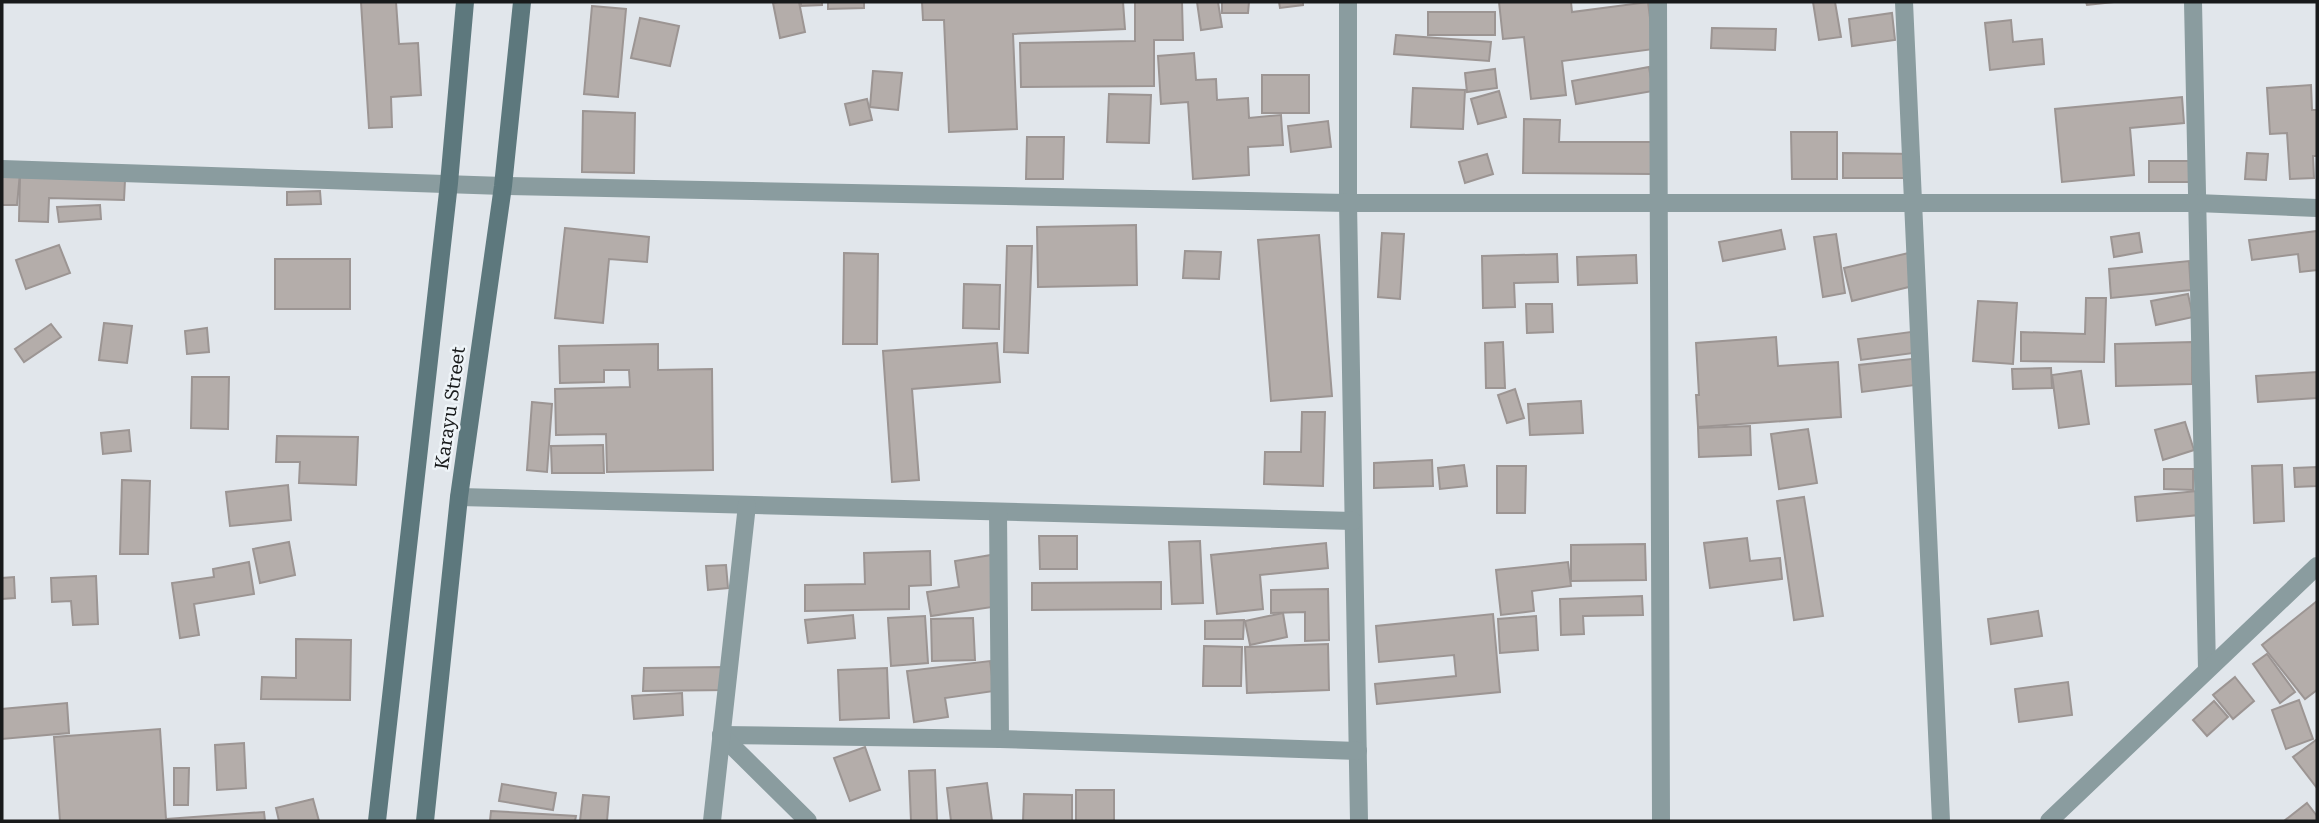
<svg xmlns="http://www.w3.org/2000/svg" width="2319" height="823" viewBox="0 0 2319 823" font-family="'Roboto Serif',serif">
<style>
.building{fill:#b4adaa;stroke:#9c9593;stroke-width:2}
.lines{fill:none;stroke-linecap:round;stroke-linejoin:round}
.street{stroke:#8a9c9f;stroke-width:18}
.secondary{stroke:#5d787d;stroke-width:18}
.labels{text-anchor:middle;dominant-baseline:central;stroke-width:5;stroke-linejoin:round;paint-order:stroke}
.street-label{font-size:19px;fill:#181a1b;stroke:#eef4f8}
</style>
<rect width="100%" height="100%" fill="#e1e6eb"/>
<g class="building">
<polygon points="361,2 396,2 399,44 418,43 421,95 391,97 392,127 369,128"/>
<polygon points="778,2 799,2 805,32 780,38 773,3"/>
<polygon points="801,2 822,2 822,5 801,6"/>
<polygon points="828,2 864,2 864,8 828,9"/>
<polygon points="922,2 1123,2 1125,29 1013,34 1017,129 949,132 944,20 923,20"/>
<polygon points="1135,2 1182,2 1183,40 1154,40 1154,86 1021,87 1020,43 1135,41"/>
<polygon points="1197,2 1218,2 1222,27 1201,30"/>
<polygon points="1222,2 1249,2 1248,13 1222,13"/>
<polygon points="1279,2 1303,2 1303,5 1280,8"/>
<polygon points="1499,2 1571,2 1572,12 1648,2 1654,49 1562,61 1566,95 1531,99 1524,37 1503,39"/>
<polygon points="1813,2 1835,2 1841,37 1819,40"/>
<polygon points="2086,2 2114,2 2087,5"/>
<polygon points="592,6 626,9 618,97 584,94"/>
<rect x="1428" y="12" width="67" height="23"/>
<polygon points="1892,13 1895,40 1852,46 1849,19"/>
<polygon points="640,18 679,26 670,66 631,58"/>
<polygon points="2011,20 2013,42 2042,39 2044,64 1990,70 1985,23"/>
<polygon points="1712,28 1776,29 1775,50 1711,48"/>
<polygon points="1396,35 1491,42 1489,61 1394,54"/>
<polygon points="1194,53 1196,80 1216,79 1217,100 1248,98 1249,118 1281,115 1283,145 1248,147 1249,175 1193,179 1188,102 1161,104 1158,56"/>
<polygon points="1649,67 1653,91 1576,104 1572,81"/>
<polygon points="1495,69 1497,88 1467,92 1465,73"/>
<polygon points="873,71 902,73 898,110 870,107"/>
<rect x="1262" y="75" width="47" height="38"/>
<polygon points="2311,85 2312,110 2317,110 2317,156 2313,156 2314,178 2290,179 2287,133 2270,134 2267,88"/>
<polygon points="1413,88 1465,90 1463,129 1411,127"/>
<polygon points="1499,91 1506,117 1478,124 1471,99"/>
<polygon points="1109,94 1151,95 1149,143 1107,142"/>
<polygon points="2182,97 2184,123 2130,128 2134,175 2062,182 2055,109"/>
<polygon points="867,99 872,120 850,125 845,104"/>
<polygon points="583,111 635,113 634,173 582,172"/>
<polygon points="1524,119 1560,120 1559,142 1651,142 1651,174 1523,173"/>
<polygon points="1328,121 1331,147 1291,152 1288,126"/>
<polygon points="1791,132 1837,132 1837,179 1792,179"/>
<polygon points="1027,137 1064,137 1063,179 1026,179"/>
<polygon points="1843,153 1917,154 1917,178 1843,178"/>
<polygon points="2247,153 2268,154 2266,180 2245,179"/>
<polygon points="1487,154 1493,174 1465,183 1459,162"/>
<rect x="2149" y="161" width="41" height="21"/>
<polygon points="2,172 20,173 17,205 2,205"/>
<polygon points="20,177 125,180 124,200 49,198 48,222 19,221"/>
<polygon points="320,191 321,204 287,205 287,192"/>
<polygon points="100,205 101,219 59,222 57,207"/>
<polygon points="1136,225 1137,285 1038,287 1037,227"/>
<polygon points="565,228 649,237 647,262 609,259 603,323 555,318"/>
<polygon points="1781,230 1785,249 1723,261 1719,242"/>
<polygon points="2317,231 2317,270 2300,272 2298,254 2252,260 2249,240"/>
<polygon points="1382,233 1404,234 1400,299 1378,297"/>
<polygon points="2139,233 2142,252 2114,257 2111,237"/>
<polygon points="1836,234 1845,293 1823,297 1814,237"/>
<polygon points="1319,235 1332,396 1271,401 1258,240"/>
<polygon points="59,245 70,273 26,289 16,260"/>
<polygon points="1007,246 1032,246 1028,353 1004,352"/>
<polygon points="1185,251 1221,252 1219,279 1183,278"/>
<polygon points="1913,252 1921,284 1852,301 1844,268"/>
<polygon points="844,253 878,254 877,344 843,344"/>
<polygon points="1557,254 1558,282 1514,283 1515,307 1483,308 1482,256"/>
<polygon points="1636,255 1637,283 1578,285 1577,257"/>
<rect x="275" y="259" width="75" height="50"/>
<polygon points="2189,261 2191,290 2111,298 2109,269"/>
<polygon points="964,284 1000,285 999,329 963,328"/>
<polygon points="2188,294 2193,317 2156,325 2151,301"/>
<polygon points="2086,298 2106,298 2104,362 2021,361 2021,332 2085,334"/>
<polygon points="1978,301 2017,303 2013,364 1973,361"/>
<polygon points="1526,304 1552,304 1553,332 1527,333"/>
<polygon points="104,323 132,326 127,363 99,360"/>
<polygon points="51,324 61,337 24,362 15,349"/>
<polygon points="207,328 209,352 187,354 185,331"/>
<polygon points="1918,331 1921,352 1861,360 1858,339"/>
<polygon points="1776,337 1778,366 1838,362 1841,417 1698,427 1696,395 1699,395 1696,343"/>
<polygon points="1503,342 1505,388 1486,388 1485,343"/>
<polygon points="2192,342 2192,384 2116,386 2115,344"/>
<polygon points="997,343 1000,382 912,389 919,480 892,482 883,351"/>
<polygon points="658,344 658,370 712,369 713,470 607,472 606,434 556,435 555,389 630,387 629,370 604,370 604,382 560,383 559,346"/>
<polygon points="1920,358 1923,384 1862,392 1859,365"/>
<polygon points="2051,368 2052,388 2013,389 2012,369"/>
<polygon points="2081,371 2089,424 2059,428 2052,375"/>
<polygon points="2317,372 2317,398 2258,402 2256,376"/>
<polygon points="192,377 229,377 228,429 191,428"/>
<polygon points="1515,389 1524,418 1507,423 1498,395"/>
<polygon points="1581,401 1583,433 1530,435 1528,404"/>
<polygon points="532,402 552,404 547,472 527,470"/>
<polygon points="1302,412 1325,412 1323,486 1264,484 1265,452 1301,452"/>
<polygon points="2185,422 2194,450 2163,460 2155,430"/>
<polygon points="1750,426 1751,455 1699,457 1698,428"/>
<polygon points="1808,429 1817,483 1779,489 1771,434"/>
<polygon points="129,430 131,451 103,454 101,433"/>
<polygon points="277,436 358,437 356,485 299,483 300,462 276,462"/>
<polygon points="603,445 604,473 552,473 551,446"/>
<polygon points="1432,460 1433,486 1374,488 1374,463"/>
<polygon points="1464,465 1467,486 1440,489 1438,468"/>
<polygon points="2282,465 2284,521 2254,523 2252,466"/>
<polygon points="1497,466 1526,466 1525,513 1497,513"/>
<polygon points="2317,467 2317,486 2295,487 2294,468"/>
<polygon points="2164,469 2193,469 2193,490 2164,489"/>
<polygon points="122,480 150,481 148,554 120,554"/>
<polygon points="288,485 291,520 230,526 226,492"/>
<polygon points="2197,491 2199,515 2137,521 2135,497"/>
<polygon points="1804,497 1823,616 1794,620 1777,501"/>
<polygon points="1039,536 1077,536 1077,569 1040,569"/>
<polygon points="1747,538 1750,561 1780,558 1782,579 1710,588 1704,543"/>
<polygon points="1200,541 1203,603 1172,604 1169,542"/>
<polygon points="289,542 295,575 260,583 253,549"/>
<polygon points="1326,543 1328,568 1260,575 1263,609 1217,614 1211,555"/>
<polygon points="1645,544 1646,580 1571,581 1571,545"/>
<polygon points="930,551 931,585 909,586 909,609 805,611 805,585 865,584 864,553"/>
<polygon points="991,555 999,606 931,616 927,592 959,587 955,561"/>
<polygon points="249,562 254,594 194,604 199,635 180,638 172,583 214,577 213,569"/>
<polygon points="1568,562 1571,586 1532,591 1534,611 1501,615 1496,570"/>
<polygon points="726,565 728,588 708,590 706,566"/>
<polygon points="96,576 98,624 73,625 71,601 52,602 51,578"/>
<polygon points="14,577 15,598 2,599 2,578"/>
<polygon points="1161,582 1161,609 1032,610 1032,583"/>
<polygon points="1328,589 1329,640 1305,641 1305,612 1271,613 1271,590"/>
<polygon points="1642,596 1643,615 1583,616 1584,634 1561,635 1560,599"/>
<polygon points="2317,601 2317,690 2305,699 2262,645"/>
<polygon points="2038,611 2042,636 1991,644 1988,619"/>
<polygon points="1283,613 1287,637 1250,645 1245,621"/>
<polygon points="1493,614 1500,692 1377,704 1375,684 1456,676 1454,655 1379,662 1376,626"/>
<polygon points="853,615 855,638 808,643 805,620"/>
<polygon points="925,616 928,663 891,666 888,618"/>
<polygon points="1536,616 1538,650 1500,653 1498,619"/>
<polygon points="973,618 975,660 932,661 931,619"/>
<polygon points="1244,620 1243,639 1205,639 1205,621"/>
<polygon points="296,639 351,640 350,700 261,699 262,677 296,678"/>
<polygon points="1328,644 1329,690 1247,693 1245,647"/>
<polygon points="1204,646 1242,647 1241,686 1203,686"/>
<polygon points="2267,654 2295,692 2280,703 2253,664"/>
<polygon points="990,661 994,691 945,698 948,717 914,722 907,671"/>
<polygon points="726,667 727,690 643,691 644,668"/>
<polygon points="887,668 889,718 840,720 838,670"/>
<polygon points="2235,677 2254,701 2233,719 2213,695"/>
<polygon points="2068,682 2072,715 2019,722 2015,689"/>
<polygon points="682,693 683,715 634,719 632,696"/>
<polygon points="2299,700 2313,739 2286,749 2272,710"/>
<polygon points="2214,701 2228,717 2207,736 2193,720"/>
<polygon points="67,703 69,733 2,739 2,709"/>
<polygon points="160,729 166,819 264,812 265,821 60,821 54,737"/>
<polygon points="2316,740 2317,741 2317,788 2293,757"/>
<polygon points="244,743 246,788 217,790 215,745"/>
<polygon points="865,747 880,790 850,801 834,758"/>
<polygon points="174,768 189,768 188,805 174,805"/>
<polygon points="935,770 937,821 911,821 909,771"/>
<polygon points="987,783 992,821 951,821 947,788"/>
<polygon points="502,784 556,793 553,810 499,801"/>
<rect x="1076" y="790" width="38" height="31"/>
<polygon points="1024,794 1072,795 1072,821 1023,821"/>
<polygon points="583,795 609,797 607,821 580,821"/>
<polygon points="313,799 319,821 279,821 276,808"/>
<polygon points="2307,803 2317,816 2317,821 2284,821"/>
<polygon points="491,811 576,816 575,821 490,821"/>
</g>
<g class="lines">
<g class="street">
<polyline points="1348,2 1348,203 1359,821"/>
<polyline points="1658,2 1661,821"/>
<polyline points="1904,2 1941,821"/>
<polyline points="2193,2 2207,669"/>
<polyline points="2,169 503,186 1348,203 2197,203 2317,208"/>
<polyline points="459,497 1353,521"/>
<polyline points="998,512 1000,739"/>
<polyline points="721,735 1000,739 1358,751"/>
<polyline points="721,735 808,821"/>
<polyline points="712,821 747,505"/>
<polyline points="2049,821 2317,566"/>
</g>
<g class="secondary">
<polyline points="377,821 449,183 465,2"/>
<polyline points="425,821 459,497 503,186 522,2"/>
</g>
</g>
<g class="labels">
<g class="street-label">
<text transform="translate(450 408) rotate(-82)">Karayu Street</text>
</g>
</g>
<rect width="2319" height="823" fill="none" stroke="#181a1b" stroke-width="7"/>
</svg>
